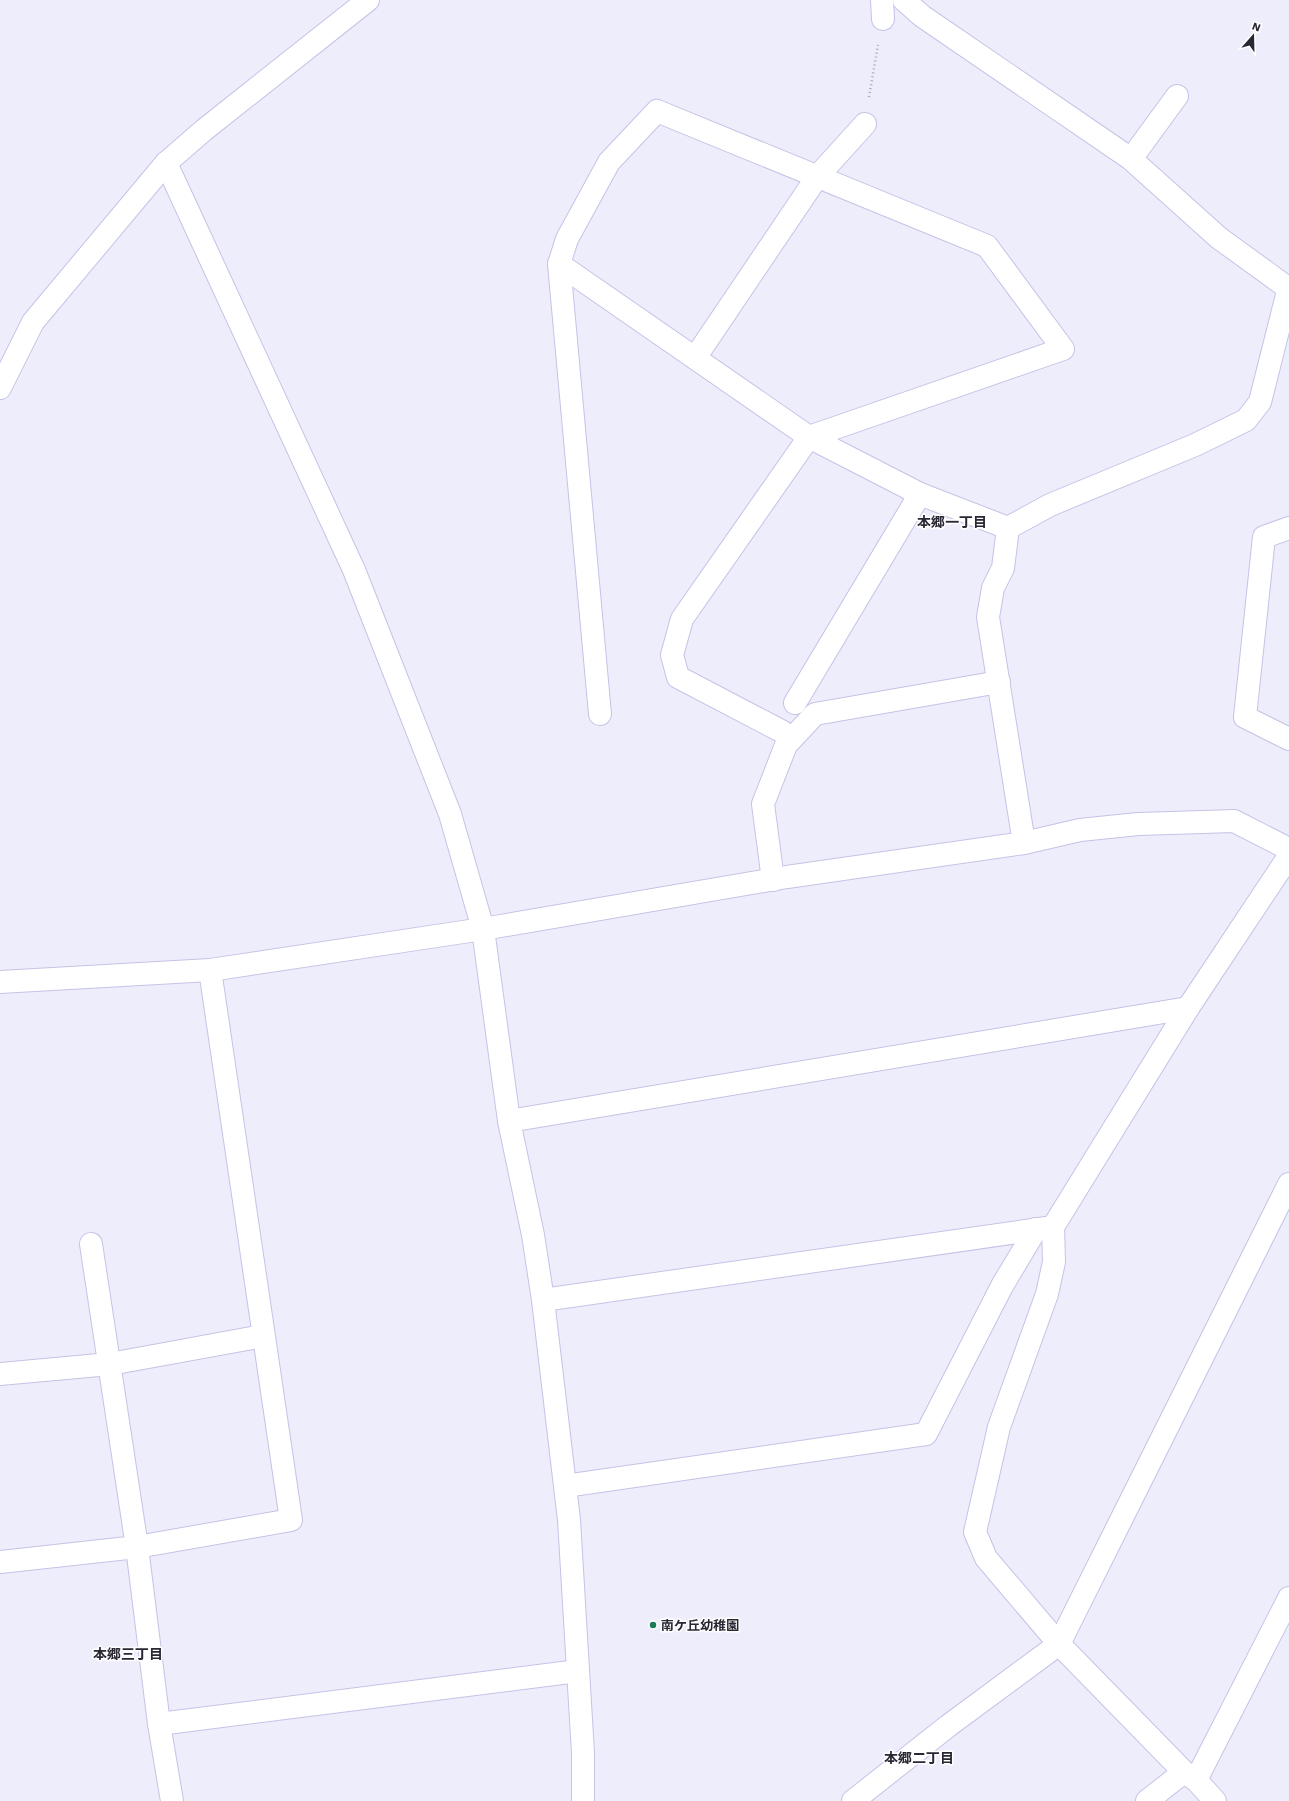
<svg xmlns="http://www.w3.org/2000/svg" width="1289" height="1801" viewBox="0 0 1289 1801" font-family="'Work Sans','Noto Sans JP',sans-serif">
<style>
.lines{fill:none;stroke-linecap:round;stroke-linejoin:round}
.minor-casing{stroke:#c5c3e6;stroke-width:24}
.path{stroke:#a5a4b2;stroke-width:2.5;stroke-dasharray:1 3;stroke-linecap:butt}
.minor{stroke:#fff;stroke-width:22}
.poi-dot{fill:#1a7c54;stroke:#fff;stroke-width:1.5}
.labels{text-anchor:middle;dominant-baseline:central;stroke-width:3;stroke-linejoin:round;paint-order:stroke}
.poi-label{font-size:13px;font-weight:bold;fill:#282734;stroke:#fff;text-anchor:start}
.neighbourhood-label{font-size:14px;font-weight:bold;fill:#282734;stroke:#fff}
</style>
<rect width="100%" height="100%" fill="#eeedfc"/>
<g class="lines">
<g class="minor-casing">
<g id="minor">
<polyline points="882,0 883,19"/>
<polyline points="904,0 922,16 1131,159 1219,238 1288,288"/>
<polygon points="657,111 987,246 1063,349 809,437 559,264 567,239 609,162"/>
<polyline points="1131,159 1177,96"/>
<polyline points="166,163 354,570 450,814 483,929 509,1121 533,1235 543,1300 569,1520 583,1753 583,1801"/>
<polyline points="559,264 600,714"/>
<polyline points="695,358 817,177 865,124"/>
<polyline points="0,388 33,322 166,163 204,130 368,0"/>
<polyline points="1289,528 1264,537 1245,717 1289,739"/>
<polyline points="795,703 920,494"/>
<polyline points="783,732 678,677 672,655 682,619 809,437 920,494 1008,528"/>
<polyline points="1024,843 988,617 993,588 1003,568 1008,528 1050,505 1195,445 1246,420 1260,402 1289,287"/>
<polyline points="773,880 763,804 786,745 815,714 999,682"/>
<polyline points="0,982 210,970 483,929 787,877 1024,843 1080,830 1138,824 1234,821 1289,849"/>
<polyline points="509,1121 1188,1008"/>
<polyline points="543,1300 1046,1228"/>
<polyline points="0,1374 110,1364 263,1336"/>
<polyline points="565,1486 926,1434 1002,1286 1036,1229"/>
<polyline points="0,1562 137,1547 91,1244"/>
<polyline points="159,1724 578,1671"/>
<polyline points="1196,1780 1289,1598"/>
<polyline points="172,1801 159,1724 137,1547 291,1520 210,970"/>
<polyline points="853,1801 948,1726 1059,1644 1289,1184"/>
<polyline points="1147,1801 1184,1772"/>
<polyline points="1215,1801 1196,1780 1184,1772 1059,1644 986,1558 975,1532 999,1427 1047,1294 1054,1262 1053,1227 1188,1008 1289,856"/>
</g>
</g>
<polyline class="path" points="869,97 878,45"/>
<use href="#minor" class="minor"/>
</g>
<circle class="poi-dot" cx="653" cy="1625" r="4"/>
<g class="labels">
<g class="poi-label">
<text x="661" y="1625">南ケ丘幼稚園</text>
</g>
<g class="neighbourhood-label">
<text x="952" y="522">本郷一丁目</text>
<text x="128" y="1654">本郷三丁目</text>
<text x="919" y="1758">本郷二丁目</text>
</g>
</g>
<g transform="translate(1253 36) rotate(20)" stroke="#ffffff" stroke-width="3" paint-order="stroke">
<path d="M0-3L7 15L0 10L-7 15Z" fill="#282734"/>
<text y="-6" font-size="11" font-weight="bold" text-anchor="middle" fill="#282734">N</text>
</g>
</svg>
